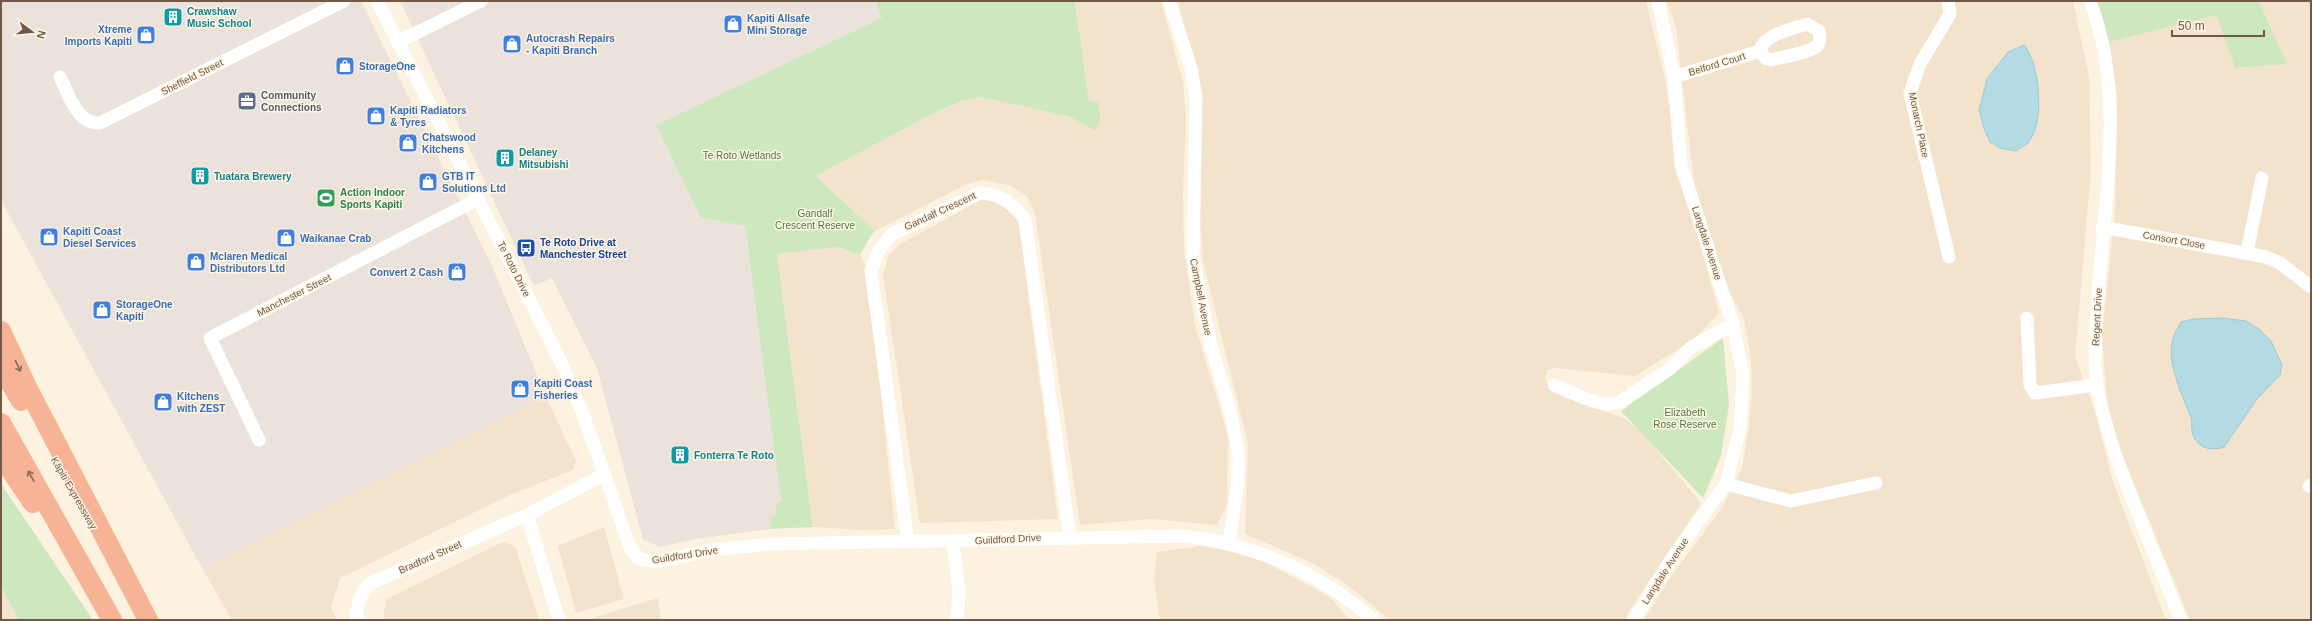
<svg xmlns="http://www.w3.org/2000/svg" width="2312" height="621" viewBox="0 0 2312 621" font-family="Helvetica,sans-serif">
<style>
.residential{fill:#f3e3cd}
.industrial{fill:#eae2db}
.green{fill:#cde8be}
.water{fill:#b4dbe4;stroke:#9bcad6}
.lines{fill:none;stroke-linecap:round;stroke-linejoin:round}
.minor{stroke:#fff;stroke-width:13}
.highway{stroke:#f6b395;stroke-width:20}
.oneway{stroke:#8c6a57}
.labels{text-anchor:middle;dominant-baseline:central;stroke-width:3;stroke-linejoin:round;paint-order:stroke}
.culture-label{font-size:10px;font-weight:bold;fill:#0d838f;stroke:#fff6e4;text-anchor:start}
.shop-label{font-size:10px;font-weight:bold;fill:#366cbe;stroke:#fff6e4;text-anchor:start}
.street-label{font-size:10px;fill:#715847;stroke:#fff6e4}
.service-label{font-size:10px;font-weight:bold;fill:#4e5e75;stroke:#fff6e4;text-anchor:start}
.park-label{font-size:10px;fill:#4d7840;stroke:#fff6e4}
.leisure-label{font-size:10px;font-weight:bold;fill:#27864d;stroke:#fff6e4;text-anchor:start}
.transit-label{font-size:10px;font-weight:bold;fill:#164399;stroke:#fff6e4;text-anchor:start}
</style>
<rect width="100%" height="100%" fill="#fcf2df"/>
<g class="residential">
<polygon points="1075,1 1161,1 1183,82 1186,119 1183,194 1184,249 1195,325 1228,436 1227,505 1217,525 1151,519 1080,525 1035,214 1027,196 1010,185 983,180 969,183 875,231 816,176 928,116 961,101 981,97 1070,117 1095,131 1101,119 1098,102 1089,102"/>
<polygon points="1178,1 1646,1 1665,79 1678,164 1719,313 1693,340 1635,376 1555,368 1547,370 1545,380 1552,391 1563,397 1626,419 1641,431 1701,503 1629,611 1626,620 1390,620 1349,586 1314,564 1245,534 1248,444 1203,261 1199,208 1202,96"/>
<polygon points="1667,1 2073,1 2089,77 2091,171 2075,356 2095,411 2112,479 2166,620 1644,620 1670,578 1722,508 1742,468 1749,427 1752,393 1751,359 1744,319 1728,290 1694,182 1676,28"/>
<polygon points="2259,1 2311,1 2311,620 2190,620 2120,449 2107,402 2102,334 2115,212 2117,94 2109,42 2216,15 2235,68 2286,64"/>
<polygon points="986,197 997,199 1018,218 1058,519 920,523 883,275 889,254 902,243"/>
<polygon points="838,247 860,255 868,269 895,529 861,530 813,527 777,254"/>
<polygon points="546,397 576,461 573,470 510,495 340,578 331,608 337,620 232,620 202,568"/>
<polygon points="604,527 624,599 576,613 558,546"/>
<polygon points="503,542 515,546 539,620 383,620 386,599"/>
<polygon points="1200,546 1223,550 1263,561 1330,597 1350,620 1160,620 1154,578 1157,552"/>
<polygon points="1,586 19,620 1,620"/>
<polygon points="658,598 661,620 594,620 595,617"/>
</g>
<g class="industrial">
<polygon points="1,1 361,1 492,266 546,397 202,568 1,200"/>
<polygon points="400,1 875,1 883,18 656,125 701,218 745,226 779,488 784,501 777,514 769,517 770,529 696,539 660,547 643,539 597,368 552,278 534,286"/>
</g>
<g class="green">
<polygon points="875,1 1075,1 1089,101 1098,102 1101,119 1095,131 1070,117 981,97 961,101 928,116 816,176 875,231 870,237 860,255 838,247 777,254 813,527 770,529 769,517 777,514 775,504 783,501 779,488 745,226 701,218 656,125 882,18"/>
<polygon points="2096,1 2259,1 2287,64 2235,68 2216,15 2109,42"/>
<polygon points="1723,338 1729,405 1721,456 1703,498 1621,411"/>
<polygon points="1,484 93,620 19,620 1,586"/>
</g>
<g class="water">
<path d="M2024,45C2040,64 2046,124 2027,144C2024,146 2019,148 2016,151L2000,148L1990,142L1984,128L1979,110L1987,79L2008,52Z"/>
<path d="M2222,318L2246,321L2259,329L2271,341L2282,365L2280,375L2257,399L2224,447C2204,454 2189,441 2192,421C2184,397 2164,362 2174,336C2175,331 2179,327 2181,322L2193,319Z"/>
</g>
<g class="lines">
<g class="minor">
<path d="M377,1L561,362L584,417L630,547L639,559L654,562L712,550L772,544L1183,536C1256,544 1318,572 1374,620"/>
<polyline points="1169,1 1191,68 1196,97 1193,258 1210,342 1229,407 1238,449 1238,482 1229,544"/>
<polyline points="1948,1 1950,14 1920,64 1910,93 1949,257"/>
<path d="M2090,1C2126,95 2104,199 2098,296C2096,325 2093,356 2097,385C2105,432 2123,476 2140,519C2154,552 2167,586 2181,620"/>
<polyline points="398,42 481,1"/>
<path d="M60,77C68,93 77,125 100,123L344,1"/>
<path d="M1674,77L1760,51C1763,34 1793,29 1807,24L1819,31C1820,36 1821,42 1817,46C1809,53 1782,57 1771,60L1765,58L1760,51"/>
<polyline points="2102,227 2266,257 2280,263 2311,287"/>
<polyline points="2247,252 2262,178"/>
<polyline points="2027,318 2030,385 2035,393 2097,385"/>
<path d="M1554,385C1575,393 1598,408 1619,403L1671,368L1690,348L1733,324"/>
<polyline points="259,440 210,338 478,199"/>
<polyline points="1726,484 1791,501 1876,483"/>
<polyline points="2309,486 2311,485"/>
<polyline points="527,515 559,620"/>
<path d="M908,542L871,271L878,252L892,234L980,193C1000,194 1014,203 1025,220L1070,537"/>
<polyline points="953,542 959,592 957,620"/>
<polyline points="359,620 356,614 360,598 369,584 527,515 605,474"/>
<polyline points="1634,620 1674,555 1726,484 1740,429 1743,375 1733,324 1681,165 1674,77 1658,1"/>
</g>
<g class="highway">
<polyline points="1,331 26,385 148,620"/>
<polyline points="1,367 21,401"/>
<polyline points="1,423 112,620"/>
<polyline points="1,456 33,503"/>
</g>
</g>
<defs><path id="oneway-shaft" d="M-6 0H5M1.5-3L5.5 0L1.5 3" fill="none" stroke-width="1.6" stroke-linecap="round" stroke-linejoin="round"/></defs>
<g class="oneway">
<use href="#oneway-shaft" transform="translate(18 366) rotate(65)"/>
<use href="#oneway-shaft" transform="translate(31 476) rotate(-119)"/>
</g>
<defs>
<g id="building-square" transform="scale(1)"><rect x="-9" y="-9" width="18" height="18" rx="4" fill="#0f9aa8" stroke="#fff6e4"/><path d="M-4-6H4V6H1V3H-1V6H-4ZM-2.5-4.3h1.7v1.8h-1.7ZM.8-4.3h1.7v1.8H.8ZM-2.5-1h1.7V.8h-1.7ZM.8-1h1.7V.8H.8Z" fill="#fff"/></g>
<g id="shop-square" transform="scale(1)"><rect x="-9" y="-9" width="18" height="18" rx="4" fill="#3f7fe0" stroke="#fff6e4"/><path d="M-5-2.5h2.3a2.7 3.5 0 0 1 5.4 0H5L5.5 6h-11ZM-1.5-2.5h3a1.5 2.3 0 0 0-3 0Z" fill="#fff"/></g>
<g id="office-square" transform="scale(1)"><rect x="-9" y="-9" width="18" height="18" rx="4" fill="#5c6f8a" stroke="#fff6e4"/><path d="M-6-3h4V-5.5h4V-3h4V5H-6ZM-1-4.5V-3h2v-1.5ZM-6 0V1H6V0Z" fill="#fff"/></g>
<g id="stadium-square" transform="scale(1)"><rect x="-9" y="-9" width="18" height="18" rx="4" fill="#2e9e5b" stroke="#fff6e4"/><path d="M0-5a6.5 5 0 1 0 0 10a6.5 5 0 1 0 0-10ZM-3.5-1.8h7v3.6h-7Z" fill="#fff"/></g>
<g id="bus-square" transform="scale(1)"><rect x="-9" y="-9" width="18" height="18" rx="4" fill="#1a4fb4" stroke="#fff6e4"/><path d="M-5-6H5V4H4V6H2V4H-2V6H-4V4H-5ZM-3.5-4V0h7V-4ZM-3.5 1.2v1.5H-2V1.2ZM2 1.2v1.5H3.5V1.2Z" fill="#fff"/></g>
</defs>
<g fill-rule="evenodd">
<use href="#building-square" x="173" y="17"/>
<use href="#shop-square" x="733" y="24"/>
<use href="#shop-square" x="146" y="35"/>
<use href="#shop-square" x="512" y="44"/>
<use href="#shop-square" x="345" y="66"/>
<use href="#office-square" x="247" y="101"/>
<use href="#shop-square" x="376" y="116"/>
<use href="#shop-square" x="408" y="143"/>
<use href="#building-square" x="505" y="158"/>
<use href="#building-square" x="200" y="176"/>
<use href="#shop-square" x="428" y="182"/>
<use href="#stadium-square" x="326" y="198"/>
<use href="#shop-square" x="49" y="237"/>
<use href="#shop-square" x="286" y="238"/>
<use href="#bus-square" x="526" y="248"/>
<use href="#shop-square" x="196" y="262"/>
<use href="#shop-square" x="457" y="272"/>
<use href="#shop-square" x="102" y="310"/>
<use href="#shop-square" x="520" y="389"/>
<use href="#shop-square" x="163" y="402"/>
<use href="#building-square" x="680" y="455"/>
</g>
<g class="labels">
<g class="culture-label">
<text x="187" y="11">Crawshaw<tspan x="187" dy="12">Music School</tspan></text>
<text x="519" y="152">Delaney<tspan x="519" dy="12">Mitsubishi</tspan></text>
<text x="214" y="176">Tuatara Brewery</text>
<text x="694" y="455">Fonterra Te Roto</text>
</g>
<g class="shop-label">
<text x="747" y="18">Kapiti Allsafe<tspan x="747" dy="12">Mini Storage</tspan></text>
<text x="132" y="29" text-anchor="end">Xtreme<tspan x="132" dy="12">Imports Kapiti</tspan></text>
<text x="526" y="38">Autocrash Repairs<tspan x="526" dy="12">- Kapiti Branch</tspan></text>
<text x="359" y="66">StorageOne</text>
<text x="390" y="110">Kapiti Radiators<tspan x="390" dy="12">&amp; Tyres</tspan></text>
<text x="422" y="137">Chatswood<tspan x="422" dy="12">Kitchens</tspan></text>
<text x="442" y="176">GTB IT<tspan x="442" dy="12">Solutions Ltd</tspan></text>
<text x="63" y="231">Kapiti Coast<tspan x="63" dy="12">Diesel Services</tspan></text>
<text x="300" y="238">Waikanae Crab</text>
<text x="210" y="256">Mclaren Medical<tspan x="210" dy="12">Distributors Ltd</tspan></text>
<text x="443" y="272" text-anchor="end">Convert 2 Cash</text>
<text x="116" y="304">StorageOne<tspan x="116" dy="12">Kapiti</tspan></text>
<text x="534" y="383">Kapiti Coast<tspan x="534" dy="12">Fisheries</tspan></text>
<text x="177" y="396">Kitchens<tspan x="177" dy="12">with ZEST</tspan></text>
</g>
<g class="street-label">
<text transform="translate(1717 64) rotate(-17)">Belford Court</text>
<text transform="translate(192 77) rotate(-27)">Sheffield Street</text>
<text transform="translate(1919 125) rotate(78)">Monarch Place</text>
<text transform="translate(940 211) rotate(-25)">Gandalf Crescent</text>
<text transform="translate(2174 240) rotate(10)">Consort Close</text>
<text transform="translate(1707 243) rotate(72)">Langdale Avenue</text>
<text transform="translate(514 269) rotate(63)">Te Roto Drive</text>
<text transform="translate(294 295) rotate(-27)">Manchester Street</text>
<text transform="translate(1201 297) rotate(79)">Campbell Avenue</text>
<text transform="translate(2097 317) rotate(-87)">Regent Drive</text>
<text transform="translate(74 493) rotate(60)">Kāpiti Expressway</text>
<text transform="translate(1008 539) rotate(-3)">Guildford Drive</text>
<text transform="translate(685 555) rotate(-9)">Guildford Drive</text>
<text transform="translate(430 557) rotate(-24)">Bradford Street</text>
<text transform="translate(1665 571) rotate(-57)">Langdale Avenue</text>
</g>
<g class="service-label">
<text x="261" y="95">Community<tspan x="261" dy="12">Connections</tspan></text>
</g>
<g class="park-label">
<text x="742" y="155">Te Roto Wetlands</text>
<text x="815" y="213">Gandalf<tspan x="815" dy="12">Crescent Reserve</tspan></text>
<text x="1685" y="412">Elizabeth<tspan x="1685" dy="12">Rose Reserve</tspan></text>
</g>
<g class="leisure-label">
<text x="340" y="192">Action Indoor<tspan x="340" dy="12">Sports Kapiti</tspan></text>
</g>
<g class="transit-label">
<text x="540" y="242">Te Roto Drive at<tspan x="540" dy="12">Manchester Street</tspan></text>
</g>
</g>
<rect width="2312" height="621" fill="none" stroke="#715847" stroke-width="4"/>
<g transform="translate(32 32) rotate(106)" stroke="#fff6e4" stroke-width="3" paint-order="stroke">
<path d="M0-3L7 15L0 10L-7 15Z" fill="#715847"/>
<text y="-6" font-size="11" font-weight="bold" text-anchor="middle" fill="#715847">N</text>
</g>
<path d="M2172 30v6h92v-6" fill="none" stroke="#715847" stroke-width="2"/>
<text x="2178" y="30" font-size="12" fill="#715847" stroke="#fff6e4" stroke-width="3" paint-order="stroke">50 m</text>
</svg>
